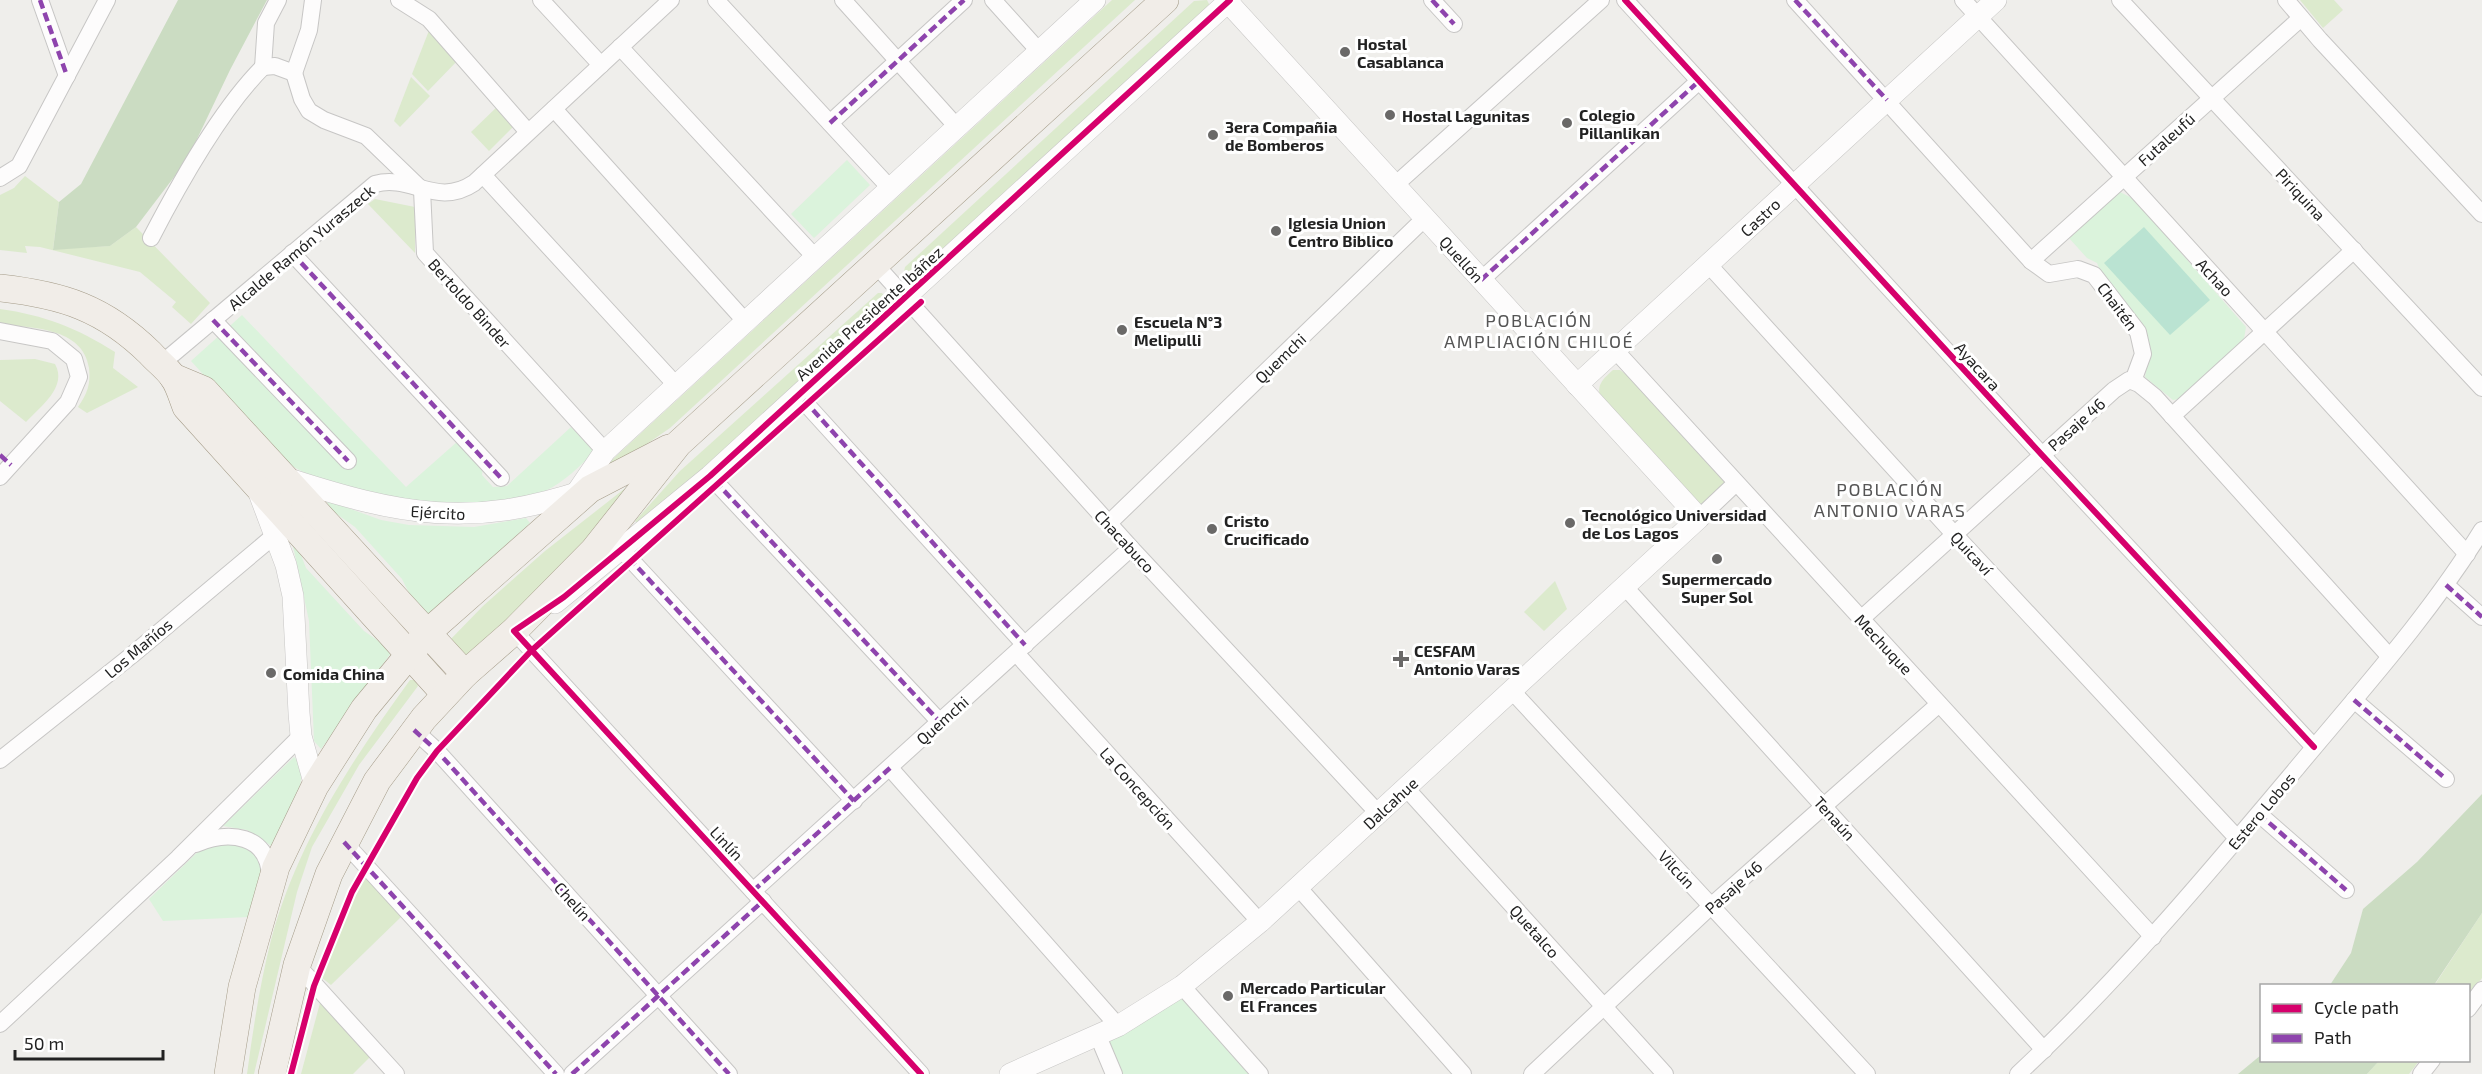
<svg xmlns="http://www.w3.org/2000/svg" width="2482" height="1074" viewBox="0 0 2482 1074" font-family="'Exo 2',sans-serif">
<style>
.grass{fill:#dceacd}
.forest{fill:#cbdcc2}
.park{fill:#dbf3dc}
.pitch{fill:#bae3d2}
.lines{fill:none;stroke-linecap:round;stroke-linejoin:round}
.minor-casing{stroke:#c7c6c5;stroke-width:18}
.tertiary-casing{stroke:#c7c6c5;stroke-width:22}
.primary-casing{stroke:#a59c89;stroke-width:28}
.minor{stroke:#fdfcfc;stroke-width:16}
.tertiary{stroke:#fdfcfc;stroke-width:21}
.primary{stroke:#f1ede8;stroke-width:27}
.quiet{stroke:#8e44ad;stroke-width:4.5;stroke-dasharray:9 4.5;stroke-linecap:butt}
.cycleway-casing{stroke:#fff;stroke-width:10}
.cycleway{stroke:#d6006c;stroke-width:6}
.poi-dot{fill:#6a6968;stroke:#fff;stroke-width:2}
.labels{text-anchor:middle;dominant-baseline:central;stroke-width:6;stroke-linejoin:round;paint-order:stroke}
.poi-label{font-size:16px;font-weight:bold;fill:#222;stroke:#fff;text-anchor:start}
.street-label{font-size:16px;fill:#222;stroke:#fff}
.neighbourhood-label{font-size:18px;letter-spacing:1.5px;fill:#555;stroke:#fff}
</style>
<rect width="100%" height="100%" fill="#efeeeb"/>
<g class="grass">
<polygon points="1112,0 1135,0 670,428 609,470 602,469"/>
<polygon points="1207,0 1210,6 907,282 902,280 905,267 1194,1"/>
<polygon points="2300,0 2334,0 2343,10 2323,28"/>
<polygon points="430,28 459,59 428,91 412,74"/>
<polygon points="411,77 430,96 400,127 394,121"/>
<polygon points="500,104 515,125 489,151 471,132"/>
<polygon points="25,176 59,202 53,249 110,246 136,227 210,303 191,324 172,307 176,302 140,272 40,247 25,246 27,253 0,250 0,195 14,188"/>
<polygon points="375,199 415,207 415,253 368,204"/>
<polygon points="878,293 882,293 887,301 678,494 638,524 635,521 680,471"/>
<path d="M0,309C44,315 77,328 115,352L113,368L138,387L87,413L78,407C87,394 91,384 89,368C83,327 31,328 0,324Z"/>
<path d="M35,359L55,364C68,387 40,407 26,422L0,401V360Z"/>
<path d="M1613,370H1620L1627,375L1727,482L1698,509L1601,400C1596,385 1602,380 1613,370Z"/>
<polygon points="628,486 601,524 482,647 462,658 447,643 483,606 545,551"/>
<polygon points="1555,581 1567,609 1544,631 1524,612"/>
<path d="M410,680H415L418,686L359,765L312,847L297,892L254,1074H247C253,1029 260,984 271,940C297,843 352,760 410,680Z"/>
<polygon points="366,874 402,916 331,985 321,977 333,944"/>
<polygon points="2482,913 2482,978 2469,995 2468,986 2434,986"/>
<polygon points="320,1003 370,1057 353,1074 301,1074"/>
<polygon points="2379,1061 2379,1060 2419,1061 2409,1074 2367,1074"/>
</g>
<g class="forest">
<polygon points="178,0 267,0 230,70 187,160 136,227 110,246 53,250 59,202 81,184"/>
<polygon points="2482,794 2482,913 2434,985 2330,985 2351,953 2363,909 2417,862"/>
<polygon points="2261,1055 2262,1060 2379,1061 2367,1074 2238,1074"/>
</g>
<g class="park">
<polygon points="847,160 870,185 814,238 791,214"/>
<path d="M2120,192L2134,199L2246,327L2244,339L2179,399L2173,400L2145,377C2160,311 2115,312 2097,263L2087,258L2069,238Z"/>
<path d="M242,315L406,487L458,441L483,466L482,475L493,487L507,486L571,427L595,452C580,465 564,483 545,491C490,517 337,499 288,463C256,440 219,391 191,361Z"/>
<polygon points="326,500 381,520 409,525 474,527 526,518 530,523 431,613 423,614 411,597 402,579 355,527 331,510"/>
<polygon points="293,546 299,550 306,568 364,631 387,647 391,653 321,749 314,741 309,621"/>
<path d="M294,757C316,776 282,826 273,847L247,830L223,826Z"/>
<polygon points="220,842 247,846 263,863 249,917 163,921 149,899 206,844"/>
<polygon points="1181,995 1251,1074 1121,1074 1106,1039"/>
</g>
<polygon class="pitch" points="2144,227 2210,300 2170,335 2104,263"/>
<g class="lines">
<g class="minor-casing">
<g id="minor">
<polyline points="40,0 67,76"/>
<polyline points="399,0 429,19 528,132"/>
<polyline points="541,0 601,65"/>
<polyline points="716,0 890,188"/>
<polyline points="843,0 957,127"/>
<polyline points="993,0 1039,51"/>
<polyline points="1432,0 1454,24"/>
<polyline points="1625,0 2042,455 2314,747"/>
<polyline points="1795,0 2031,261 2049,274 2078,269 2094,275 2138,332 2143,354 2133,381"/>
<polyline points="1963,0 2467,554"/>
<polyline points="2120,0 2482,388"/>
<polyline points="2286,0 2320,40 2482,214"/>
<polyline points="620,47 815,257"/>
<polyline points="263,67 266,23 278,0"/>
<polyline points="263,67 275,66 294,73"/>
<polyline points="294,73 302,99 309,111 324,120 366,136 422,190 425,253 605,451"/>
<polyline points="294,73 309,30 313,0"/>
<polyline points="554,109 745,321"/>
<polyline points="830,123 964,0"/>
<polyline points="483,175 676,385"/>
<polyline points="0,178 19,166 107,0"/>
<polyline points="1394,186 1601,0"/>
<path d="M151,238C179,184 220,110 263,67"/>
<polyline points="292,253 501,478"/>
<polyline points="2031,261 2301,18"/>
<polyline points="875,264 1131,548 1378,813"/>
<polyline points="1708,264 1954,534 2238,839"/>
<polyline points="1481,280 1699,81"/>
<polyline points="213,320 348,461"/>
<polyline points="0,331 52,341 74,359 79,377 68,402 0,477"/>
<polyline points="1615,350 2153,937"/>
<path d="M161,364L375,184C411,174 437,208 474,183L671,0"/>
<polyline points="798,395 1025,645"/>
<polyline points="2172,416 2354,250"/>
<polyline points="710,476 940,722"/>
<polyline points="1699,518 1736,483"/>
<polyline points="1109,523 1425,218"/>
<polyline points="621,549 854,801"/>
<polyline points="2446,585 2482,617"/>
<polyline points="1625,587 2044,1050"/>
<polyline points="1861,619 2114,390 2129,380 2139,384 2155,397 2389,656"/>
<polyline points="514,631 921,1074"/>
<polyline points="1016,653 1260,922"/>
<polyline points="1512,691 1867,1074"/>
<polyline points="2354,700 2446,779"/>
<polyline points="414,730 437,751 729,1074"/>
<polyline points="0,760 132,655 275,535"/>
<polyline points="890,768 1118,1026"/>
<polyline points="1406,788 1665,1074"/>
<polyline points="2259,814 2346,890"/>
<polyline points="344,842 556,1074"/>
<path d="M196,844C228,830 269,834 270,877"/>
<polyline points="1298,887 1463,1074"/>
<polyline points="753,891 1131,548"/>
<polyline points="297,965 396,1074"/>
<polyline points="1182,986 1260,1074"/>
<polyline points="2468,1009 2482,990"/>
<polyline points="0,1024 178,858 301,736"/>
<polyline points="1098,1036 1114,1074"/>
<polyline points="572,1074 763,901"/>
<polyline points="1532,1074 1711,906 1939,704"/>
<path d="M2018,1074C2119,980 2207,875 2296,769C2360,692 2429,616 2482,530"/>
<polyline points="2421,1074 2432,1060"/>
</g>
</g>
<g class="tertiary-casing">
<g id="tertiary">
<polyline points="1577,385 1996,0"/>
<path d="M286,478C400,515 470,529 586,490"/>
<polyline points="259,493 286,565 293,596 299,713 301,736 315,786"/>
<polyline points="573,498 605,451 1095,0"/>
<polyline points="555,603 710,476 1230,0"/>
<polyline points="1010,1074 1118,1026 1182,986 1260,922 1699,518 1226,0"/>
</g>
</g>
<g class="primary-casing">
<g id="primary">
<path d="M0,288C63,295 104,308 150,353C157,361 167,368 173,377C179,385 182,397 186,407L445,694"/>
<polyline points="173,377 204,390 465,674"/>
<polyline points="228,1074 242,987 276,867 315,786 364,709 427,633 590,489 669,448"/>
<polyline points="272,1074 297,965 329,874 377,781 424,718 465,674 514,631 594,550 678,444 1165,0"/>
</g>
</g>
<use href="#minor" class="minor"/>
<use href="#tertiary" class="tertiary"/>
<use href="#primary" class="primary"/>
<g class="quiet">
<polyline points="40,0 67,76"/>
<polyline points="1432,0 1454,24"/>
<polyline points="1795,0 1887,100"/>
<polyline points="830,123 964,0"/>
<polyline points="292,253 501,478"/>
<polyline points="1481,280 1699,81"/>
<polyline points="213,320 348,461"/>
<polyline points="804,400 1025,645"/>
<polyline points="0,455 11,465"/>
<polyline points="715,481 940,722"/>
<polyline points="629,558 854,801"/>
<polyline points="2446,585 2482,617"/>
<polyline points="2354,700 2446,779"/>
<polyline points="414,730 437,751 729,1074"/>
<polyline points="2259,814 2346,890"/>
<polyline points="344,842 556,1074"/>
<polyline points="753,891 890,768"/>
<polyline points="572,1074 763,901"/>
</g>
<g class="cycleway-casing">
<g id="cycleway">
<polyline points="1625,0 2042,455 2314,747"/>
<polyline points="291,1074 314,986 352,892 417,778 437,751 531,651 921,302"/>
<polyline points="921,1074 514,631 564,597 710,476 1230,0"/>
</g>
</g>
<use href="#cycleway" class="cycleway"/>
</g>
<g class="poi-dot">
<circle cx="1345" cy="52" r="6"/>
<circle cx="1390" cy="115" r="6"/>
<circle cx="1567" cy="123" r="6"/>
<circle cx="1213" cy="135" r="6"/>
<circle cx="1276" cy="231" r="6"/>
<circle cx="1122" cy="330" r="6"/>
<circle cx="1570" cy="523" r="6"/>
<circle cx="1212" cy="529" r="6"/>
<circle cx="1717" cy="559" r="6"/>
<path d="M1398 650h6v6h6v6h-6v6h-6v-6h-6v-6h6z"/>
<circle cx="271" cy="673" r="6"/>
<circle cx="1228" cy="996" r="6"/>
</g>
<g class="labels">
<g class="poi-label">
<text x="1357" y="43">Hostal<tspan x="1357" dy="18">Casablanca</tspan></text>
<text x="1579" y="114">Colegio<tspan x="1579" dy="18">Pillanlikan</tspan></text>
<text x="1402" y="115">Hostal Lagunitas</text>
<text x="1225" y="126">3era Compañia<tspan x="1225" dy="18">de Bomberos</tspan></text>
<text x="1288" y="222">Iglesia Union<tspan x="1288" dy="18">Centro Biblico</tspan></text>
<text x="1134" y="321">Escuela N°3<tspan x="1134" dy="18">Melipulli</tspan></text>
<text x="1582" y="514">Tecnológico Universidad<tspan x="1582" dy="18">de Los Lagos</tspan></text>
<text x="1224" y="520">Cristo<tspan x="1224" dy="18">Crucificado</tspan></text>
<text x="1717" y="578" text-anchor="middle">Supermercado<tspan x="1717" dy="18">Super Sol</tspan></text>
<text x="1414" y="650">CESFAM<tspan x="1414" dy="18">Antonio Varas</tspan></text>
<text x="283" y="673">Comida China</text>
<text x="1240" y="987">Mercado Particular<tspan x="1240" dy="18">El Frances</tspan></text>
</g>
<g class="street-label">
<text transform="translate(2166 139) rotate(-42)">Futaleufú</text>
<text transform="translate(2301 194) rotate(47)">Piriquina</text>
<text transform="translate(1760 217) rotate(-43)">Castro</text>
<text transform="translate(301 247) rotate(-40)">Alcalde Ramón Yuraszeck</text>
<text transform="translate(1462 259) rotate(48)">Quellón</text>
<text transform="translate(2215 277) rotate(47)">Achao</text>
<text transform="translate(470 303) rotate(48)">Bertoldo Binder</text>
<text transform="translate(2118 306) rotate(53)">Chaitén</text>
<text transform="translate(869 313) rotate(-42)">Avenida Presidente Ibáñez</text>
<text transform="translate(1280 358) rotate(-44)">Quemchi</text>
<text transform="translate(1978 366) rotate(48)">Ayacara</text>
<text transform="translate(2076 424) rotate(-42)">Pasaje 46</text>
<text transform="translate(438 512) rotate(3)">Ejército</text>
<text transform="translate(1125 541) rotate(47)">Chacabuco</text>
<text transform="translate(1972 553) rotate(47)">Quicaví</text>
<text transform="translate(1884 644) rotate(47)">Mechuque</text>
<text transform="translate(138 648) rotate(-40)">Los Mañíos</text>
<text transform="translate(942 720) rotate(-42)">Quemchi</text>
<text transform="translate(1138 788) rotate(48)">La Concepción</text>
<text transform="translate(1390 803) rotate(-43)">Dalcahue</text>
<text transform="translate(2261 811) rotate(-50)">Estero Lobos</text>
<text transform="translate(1835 818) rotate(48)">Tenaún</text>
<text transform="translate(727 843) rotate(47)">Linlín</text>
<text transform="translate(1677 869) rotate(47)">Vilcún</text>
<text transform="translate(1733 887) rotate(-42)">Pasaje 46</text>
<text transform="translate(573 901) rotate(48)">Chelín</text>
<text transform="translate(1535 931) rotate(48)">Quetalco</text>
</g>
<g class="neighbourhood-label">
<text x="1539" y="320">POBLACIÓN<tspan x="1539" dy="21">AMPLIACIÓN CHILOÉ</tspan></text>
<text x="1890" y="489">POBLACIÓN<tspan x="1890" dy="21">ANTONIO VARAS</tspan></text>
</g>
</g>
<rect x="2260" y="984" width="210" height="78" fill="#ffffff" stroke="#a7a7a7" stroke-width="1.5"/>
<rect x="2272" y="1004" width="30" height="9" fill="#d6006c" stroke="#a7a7a7" stroke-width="1.5"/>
<text x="2314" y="1014" font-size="18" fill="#222222">Cycle path</text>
<rect x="2272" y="1034" width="30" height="9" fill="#8e44ad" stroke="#a7a7a7" stroke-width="1.5"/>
<text x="2314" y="1044" font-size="18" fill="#222222">Path</text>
<path d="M15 1050v9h148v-9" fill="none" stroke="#222222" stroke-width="3"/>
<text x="24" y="1050" font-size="18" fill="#222222" stroke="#ffffff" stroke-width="4.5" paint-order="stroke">50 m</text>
</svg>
